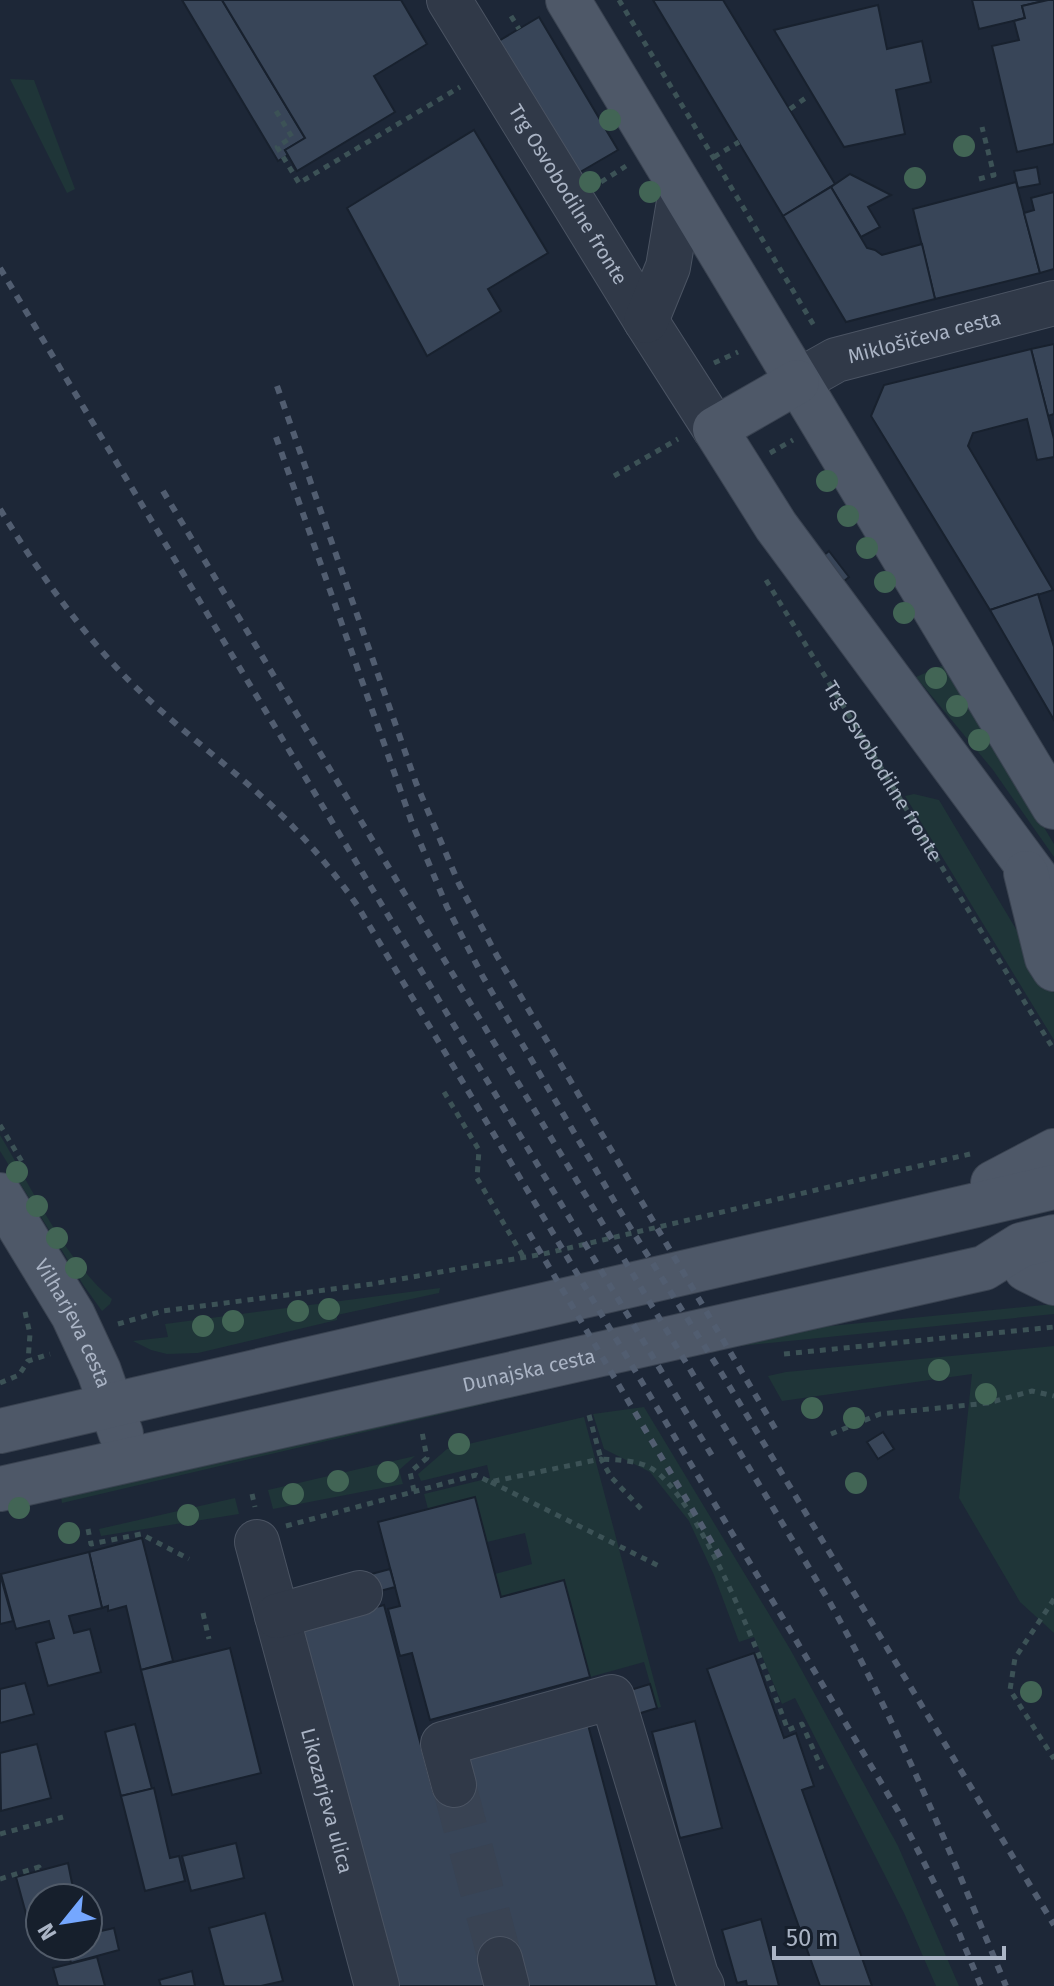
<svg xmlns="http://www.w3.org/2000/svg" width="1054" height="1986" viewBox="0 0 1054 1986" font-family="'Fira Sans',sans-serif">
<style>
.green{fill:#1f3538}
.building{fill:#384558;stroke:#18212e;stroke-width:2}
.lines{fill:none;stroke-linecap:round;stroke-linejoin:round}
.minor-tunnel{stroke:#394353;stroke-width:44;stroke-dasharray:44 22;stroke-linecap:butt}
.minor-casing{stroke:#4b5463;stroke-width:46}
.major-casing{stroke:#3a4351;stroke-width:46}
.path{stroke:#3c5256;stroke-width:5;stroke-dasharray:6 6;stroke-linecap:butt}
.minor{stroke:#303948;stroke-width:44}
.major{stroke:#4e5868;stroke-width:44}
.rail{stroke:#515d70;stroke-width:6;stroke-dasharray:8 8;stroke-linecap:butt}
.tree{fill:#426555}
.labels{text-anchor:middle;dominant-baseline:central;stroke-width:7;stroke-linejoin:round;paint-order:stroke}
.street-label{font-size:20px;fill:#aab4c5;stroke:#161f2c}
</style>
<rect width="100%" height="100%" fill="#1d2737"/>
<g class="green">
<polygon points="10,79 34,80 75,189 67,193"/>
<polygon points="946,664 1054,844 1054,857 993,770 916,677"/>
<polygon points="914,794 939,800 1054,993 1054,1040 905,796"/>
<path d="M0,1135C31,1186 66,1262 112,1299L110,1304L102,1311L84,1286L0,1151Z"/>
<polygon points="440,1288 439,1293 337,1315 337,1320 198,1353 167,1354 151,1350 133,1341 168,1337 165,1324"/>
<polygon points="1054,1304 1054,1314 730,1347 780,1331"/>
<polygon points="1054,1346 1054,1633 1020,1602 959,1498 972,1374 782,1401 768,1376 786,1372"/>
<polygon points="613,1374 62,1503 60,1491"/>
<polygon points="644,1407 790,1649 898,1846 959,1986 936,1986 904,1913 795,1698 782,1704 754,1637 739,1642 714,1575 689,1521 650,1472 604,1449 593,1414"/>
<polygon points="584,1417 661,1707 657,1708 644,1662 590,1677 564,1581 501,1597 495,1574 532,1564 525,1533 487,1542 475,1497 428,1509 424,1494 490,1478 487,1465 421,1481 418,1474 447,1449"/>
<polygon points="415,1456 399,1470 403,1484 273,1509 268,1490"/>
<polygon points="235,1498 239,1514 101,1536 99,1529"/>
</g>
<g class="building">
<polygon points="182,0 222,0 305,138 285,150 288,155 278,161"/>
<polygon points="222,0 401,0 427,44 374,76 395,112 297,171 285,150 305,138"/>
<polygon points="653,0 723,0 835,184 783,216"/>
<polygon points="972,0 1048,0 1022,6 1025,18 979,29"/>
<polygon points="1048,0 1054,0 1054,144 1017,152 992,46 1019,40 1014,21 1025,18 1022,6"/>
<polygon points="878,5 887,49 922,41 931,82 896,90 905,134 844,147 774,30"/>
<polygon points="539,17 618,150 575,175 497,42"/>
<polygon points="474,130 548,253 488,289 501,311 427,356 347,208"/>
<polygon points="1037,167 1040,184 1018,188 1014,171"/>
<polygon points="850,174 891,195 868,207 880,227 861,237 831,187"/>
<polygon points="1016,182 1040,273 935,299 913,209"/>
<polygon points="831,187 867,248 875,250 882,255 922,244 935,299 846,322 783,216"/>
<polygon points="1054,192 1054,269 1040,273 1024,213 1034,210 1031,198"/>
<polygon points="1054,344 1054,414 1048,416 1031,349"/>
<polygon points="1031,349 1054,439 1054,457 1037,460 1027,419 973,433 968,446 1053,590 990,610 871,416 884,385"/>
<polygon points="829,551 849,577 843,582 823,556"/>
<polygon points="1038,594 1054,647 1054,720 990,610"/>
<polygon points="883,1432 894,1449 878,1459 867,1442"/>
<polygon points="475,1497 501,1597 564,1580 590,1677 430,1720 412,1653 400,1656 388,1609 400,1606 378,1522"/>
<polygon points="142,1538 173,1661 141,1670 126,1606 108,1611 108,1606 102,1608 89,1552"/>
<polygon points="89,1552 102,1608 69,1616 74,1633 90,1629 101,1672 48,1686 36,1643 54,1638 49,1621 16,1629 1,1574"/>
<polygon points="390,1569 395,1587 369,1594 364,1576"/>
<polygon points="0,1574 13,1621 0,1624"/>
<polygon points="384,1605 433,1791 467,1753 587,1721 657,1986 386,1986 292,1629"/>
<polygon points="230,1648 261,1773 172,1795 141,1670"/>
<polygon points="754,1653 784,1738 796,1733 814,1786 802,1790 872,1986 820,1986 707,1669"/>
<polygon points="25,1683 34,1714 0,1723 0,1689"/>
<polygon points="650,1684 657,1708 631,1716 624,1692"/>
<polygon points="695,1721 722,1828 680,1838 652,1732"/>
<polygon points="135,1724 152,1789 121,1796 105,1732"/>
<polygon points="37,1744 51,1798 1,1811 0,1753"/>
<polygon points="154,1788 170,1858 179,1856 185,1881 145,1891 121,1796"/>
<polygon points="236,1843 244,1878 191,1891 182,1856"/>
<polygon points="68,1863 75,1898 40,1898 40,1917 28,1921 16,1877"/>
<polygon points="265,1913 283,1981 261,1986 224,1986 209,1928"/>
<polygon points="761,1919 779,1986 747,1986 746,1981 737,1983 722,1930"/>
<polygon points="114,1928 119,1950 71,1963 66,1946 88,1946 88,1934"/>
<polygon points="97,1957 105,1986 58,1986 53,1968"/>
<polygon points="192,1971 195,1986 161,1986 159,1980"/>
</g>
<g class="lines">
<polyline class="minor-tunnel" points="454,1785 500,1959"/>
<g class="minor-casing">
<g id="minor">
<path id="s2" d="M449,0L646,321L715,429"/>
<polyline points="646,321 668,267 681,190"/>
<path id="s3" d="M797,382L836,360L1054,303"/>
<path id="s4" d="M257,1542L377,1986"/>
<polyline points="277,1616 360,1593"/>
<polyline points="454,1785 443,1744 612,1697 696,1975 702,1986"/>
<polyline points="500,1959 507,1986"/>
</g>
</g>
<g class="major-casing">
<g id="major">
<polyline points="568,0 1054,807"/>
<polyline points="797,382 715,429 776,526 1054,902"/>
<polyline points="1026,873 1047,958 1054,969"/>
<polyline points="993,1183 1054,1151"/>
<path id="s5" d="M0,1195L73,1315L99,1371L121,1434"/>
<polyline points="1026,1269 1054,1283"/>
<polyline points="0,1431 1054,1187"/>
<path id="s6" d="M0,1489L984,1268L1021,1245L1054,1237"/>
</g>
</g>
<g class="path">
<polyline points="619,0 816,329"/>
<polyline points="511,16 519,29"/>
<polyline points="790,109 807,97"/>
<polyline points="276,111 292,137 277,147 299,183 460,87"/>
<polyline points="714,157 739,142"/>
<polyline points="979,179 994,175 982,127"/>
<polyline points="601,182 626,166"/>
<polyline points="714,363 738,352"/>
<polyline points="770,453 793,440"/>
<polyline points="614,476 678,439"/>
<path id="s1" d="M766,580L1054,1050"/>
<polyline points="444,1092 479,1150 477,1178 524,1258"/>
<polyline points="0,1125 24,1165"/>
<polyline points="25,1312 30,1334 28,1361"/>
<polyline points="118,1324 163,1311 372,1284 543,1254 970,1154"/>
<polyline points="784,1354 1054,1327"/>
<polyline points="0,1383 19,1375 28,1361 50,1354"/>
<path d="M589,1415L601,1459C616,1460 635,1460 649,1467C699,1493 767,1674 788,1730L802,1724L822,1769"/>
<polyline points="831,1434 880,1414 988,1403 1032,1391 1054,1396"/>
<polyline points="491,1482 661,1567"/>
<polyline points="414,1491 410,1472 427,1458 422,1432"/>
<polyline points="252,1494 255,1507"/>
<polyline points="286,1526 476,1475 490,1482 601,1459 611,1477 645,1513"/>
<polyline points="88,1529 91,1544 141,1534 189,1559"/>
<polyline points="1054,1599 1015,1658 1010,1690 1054,1759"/>
<polyline points="203,1613 209,1639"/>
<polyline points="0,1834 63,1817"/>
<polyline points="0,1879 39,1867 40,1870"/>
</g>
<use href="#minor" class="minor"/>
<use href="#major" class="major"/>
<g class="rail">
<polyline points="0,268 714,1459"/>
<polyline points="277,386 416,783 459,884 497,956 779,1435"/>
<polyline points="276,437 412,823 447,907 483,977 620,1211 722,1374 1054,1925"/>
<path d="M163,491L829,1601C898,1724 952,1856 1006,1986"/>
<path d="M0,509C34,565 71,618 115,666C162,717 219,757 270,804C303,835 331,868 357,905L898,1811L957,1928L981,1986"/>
<polyline points="529,1233 721,1558"/>
</g>
</g>
<g class="tree">
<circle cx="610" cy="120" r="11"/>
<circle cx="964" cy="146" r="11"/>
<circle cx="915" cy="178" r="11"/>
<circle cx="590" cy="182" r="11"/>
<circle cx="650" cy="192" r="11"/>
<circle cx="827" cy="481" r="11"/>
<circle cx="848" cy="516" r="11"/>
<circle cx="867" cy="548" r="11"/>
<circle cx="885" cy="582" r="11"/>
<circle cx="904" cy="613" r="11"/>
<circle cx="936" cy="678" r="11"/>
<circle cx="957" cy="706" r="11"/>
<circle cx="979" cy="740" r="11"/>
<circle cx="17" cy="1172" r="11"/>
<circle cx="37" cy="1206" r="11"/>
<circle cx="57" cy="1238" r="11"/>
<circle cx="76" cy="1268" r="11"/>
<circle cx="329" cy="1309" r="11"/>
<circle cx="298" cy="1311" r="11"/>
<circle cx="233" cy="1321" r="11"/>
<circle cx="203" cy="1326" r="11"/>
<circle cx="939" cy="1370" r="11"/>
<circle cx="986" cy="1394" r="11"/>
<circle cx="812" cy="1408" r="11"/>
<circle cx="854" cy="1418" r="11"/>
<circle cx="459" cy="1444" r="11"/>
<circle cx="388" cy="1472" r="11"/>
<circle cx="338" cy="1481" r="11"/>
<circle cx="856" cy="1483" r="11"/>
<circle cx="293" cy="1494" r="11"/>
<circle cx="19" cy="1508" r="11"/>
<circle cx="188" cy="1515" r="11"/>
<circle cx="69" cy="1533" r="11"/>
<circle cx="1031" cy="1692" r="11"/>
</g>
<g class="labels">
<g class="street-label">
<text stroke="none"><textPath href="#s2" startOffset="228">Trg Osvobodilne fronte</textPath></text>
<text stroke="none"><textPath href="#s3" startOffset="136">Miklošičeva cesta</textPath></text>
<text stroke="none"><textPath href="#s1" startOffset="224">Trg Osvobodilne fronte</textPath></text>
<text stroke="none"><textPath href="#s5" startOffset="148">Vilharjeva cesta</textPath></text>
<text stroke="none"><textPath href="#s6" startOffset="542">Dunajska cesta</textPath></text>
<text stroke="none"><textPath href="#s4" startOffset="268">Likozarjeva ulica</textPath></text>
</g>
</g>
<g transform="translate(64 1922) rotate(240)"><circle r="38" fill="#161f2c" stroke="#515b69" stroke-width="2"/>
<path d="M0-6L14 30L0 20L-14 30Z" fill="#75a7ff"/>
<text y="-12" font-size="22" font-weight="bold" text-anchor="middle" fill="#aab4c5">N</text>
</g>
<path d="M774 1946v12h230v-12" fill="none" stroke="#aab4c5" stroke-width="4"/>
<text x="786" y="1946" font-size="24" fill="#aab4c5" stroke="#161f2c" stroke-width="6" paint-order="stroke">50 m</text>
</svg>
